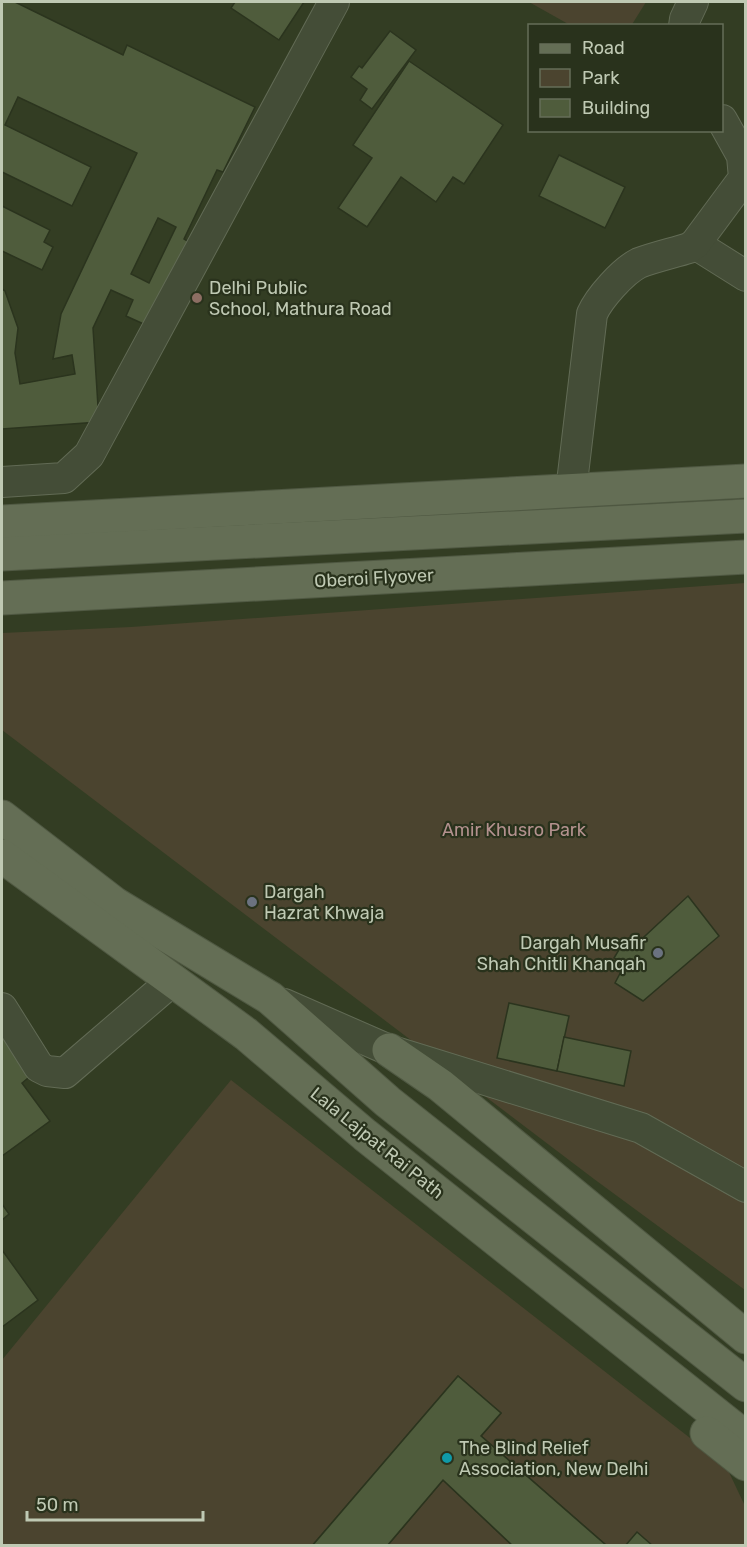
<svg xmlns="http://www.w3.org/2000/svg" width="747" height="1547" viewBox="0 0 747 1547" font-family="Rubik,sans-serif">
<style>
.green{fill:#4b442f}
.building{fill:#4f5c3c;stroke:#2b341e;stroke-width:1.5;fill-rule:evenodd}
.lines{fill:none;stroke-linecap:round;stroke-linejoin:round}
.minor-casing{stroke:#626b55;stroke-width:32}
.major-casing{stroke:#505943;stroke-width:35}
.minor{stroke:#444d37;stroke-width:30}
.major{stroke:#646e55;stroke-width:33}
.education-dot{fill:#8d6e63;stroke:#29321c;stroke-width:2}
.worship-dot{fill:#6b7280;stroke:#29321c;stroke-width:2}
.culture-dot{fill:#0f9aa8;stroke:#29321c;stroke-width:2}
.labels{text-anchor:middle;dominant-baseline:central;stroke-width:4.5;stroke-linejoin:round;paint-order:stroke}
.poi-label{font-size:18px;fill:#bfc9b3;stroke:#29321c;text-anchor:start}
.street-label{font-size:18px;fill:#bfc9b3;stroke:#29321c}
.park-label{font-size:18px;fill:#b3918e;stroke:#29321c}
</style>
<rect width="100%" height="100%" fill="#333d23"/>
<g class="green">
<polygon points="529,2 646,2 631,26 570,25"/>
<polygon points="745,583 745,1290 594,1179 2,730 2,633 131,627"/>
<polygon points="231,1080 726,1466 745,1506 745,1545 2,1546 2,1360"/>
</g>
<g class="building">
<path d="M2,2H15L123,55L127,45L255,107L223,172L217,170L184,239L189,242L148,326L126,316L133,300L111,290L93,328L99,422L2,429V289L5,291L18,328L15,353L20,384L75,374L72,355L53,359L61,314L137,153L18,97L5,125L91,167L72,206L2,172ZM158,218L176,227L149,283L131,274Z"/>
<polygon points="235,2 304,2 279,40 231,8"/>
<polygon points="390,31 416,50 372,109 360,100 367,89 351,77 359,66 362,68"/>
<polygon points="409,61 503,125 464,184 453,177 436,202 401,177 367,227 338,208 372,158 353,145"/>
<polygon points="559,155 625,187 605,228 539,196"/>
<polygon points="2,206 50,230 44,242 53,247 42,270 2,251"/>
<polygon points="688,896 719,936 643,1001 615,983 625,964 614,958 623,943 632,948"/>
<polygon points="509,1003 569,1016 557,1071 497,1058"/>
<polygon points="2,1028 34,1073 22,1083 50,1121 2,1156"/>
<polygon points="564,1037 631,1051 624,1086 557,1071"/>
<polygon points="2,1204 9,1214 2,1220"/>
<polygon points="2,1250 38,1300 2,1327"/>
<polygon points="458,1376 501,1413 481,1436 607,1546 513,1546 443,1480 387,1546 312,1546"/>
<polygon points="458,1376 501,1413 481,1436 607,1546 513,1546 443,1480 387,1546 312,1546"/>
<polygon points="637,1532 653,1546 625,1546"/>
</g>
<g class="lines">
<g class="minor-casing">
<g id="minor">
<polyline points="684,26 685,19 693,2"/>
<polyline points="695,244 746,276"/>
<polyline points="2,482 64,478 89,455 334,2"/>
<path d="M571,491L592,314C599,298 623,271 639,263C655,257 673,253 689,248L695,244L744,178L742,156L722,120"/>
<polyline points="284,1004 389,1050 641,1128 746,1187"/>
<polyline points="2,1008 39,1067 47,1071 65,1073 172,981"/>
</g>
</g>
<g class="major-casing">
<g id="major">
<polyline points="2,522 746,481"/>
<polyline points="2,554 746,516"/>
<polyline points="2,598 746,557"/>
<polyline points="2,817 115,904 270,998 388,1102 746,1385"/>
<polyline points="2,856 246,1034 365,1135 746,1438"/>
<polyline points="389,1050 440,1085 746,1337"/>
<polyline points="707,1433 746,1464"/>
</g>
</g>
<use href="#minor" class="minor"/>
<use href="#major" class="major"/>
</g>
<circle class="education-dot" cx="197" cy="298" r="6"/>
<g class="worship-dot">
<circle cx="252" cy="902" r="6"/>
<circle cx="658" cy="953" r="6"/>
</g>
<circle class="culture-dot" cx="447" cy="1458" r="6"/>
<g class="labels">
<g class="poi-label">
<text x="209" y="288">Delhi Public<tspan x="209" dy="21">School, Mathura Road</tspan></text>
<text x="264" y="892">Dargah<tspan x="264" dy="21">Hazrat Khwaja</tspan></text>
<text x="646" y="943" text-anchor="end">Dargah Musafir<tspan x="646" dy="21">Shah Chitli Khanqah</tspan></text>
<text x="459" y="1448">The Blind Relief<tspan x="459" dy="21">Association, New Delhi</tspan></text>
</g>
<g class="street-label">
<text transform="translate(374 578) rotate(-3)">Oberoi Flyover</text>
<text transform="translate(377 1143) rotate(39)">Lala Lajpat Rai Path</text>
</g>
<g class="park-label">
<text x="514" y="830">Amir Khusro Park</text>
</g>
</g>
<rect width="747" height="1547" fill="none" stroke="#bfc9b3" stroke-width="6"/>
<rect x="528" y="24" width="195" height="108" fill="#29321c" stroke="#656e58" stroke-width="1.5"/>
<rect x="540" y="44" width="30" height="9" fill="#646e55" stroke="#656e58" stroke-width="1.5"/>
<text x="582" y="54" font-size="18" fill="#bfc9b3">Road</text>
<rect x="540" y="69" width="30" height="18" fill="#4b442f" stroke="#656e58" stroke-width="1.5"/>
<text x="582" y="84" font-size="18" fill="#bfc9b3">Park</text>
<rect x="540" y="99" width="30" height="18" fill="#4f5c3c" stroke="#656e58" stroke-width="1.5"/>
<text x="582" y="114" font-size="18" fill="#bfc9b3">Building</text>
<path d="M27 1511v9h176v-9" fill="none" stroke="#bfc9b3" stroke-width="3"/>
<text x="36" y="1511" font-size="18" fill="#bfc9b3" stroke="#29321c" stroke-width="4.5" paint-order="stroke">50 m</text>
</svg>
